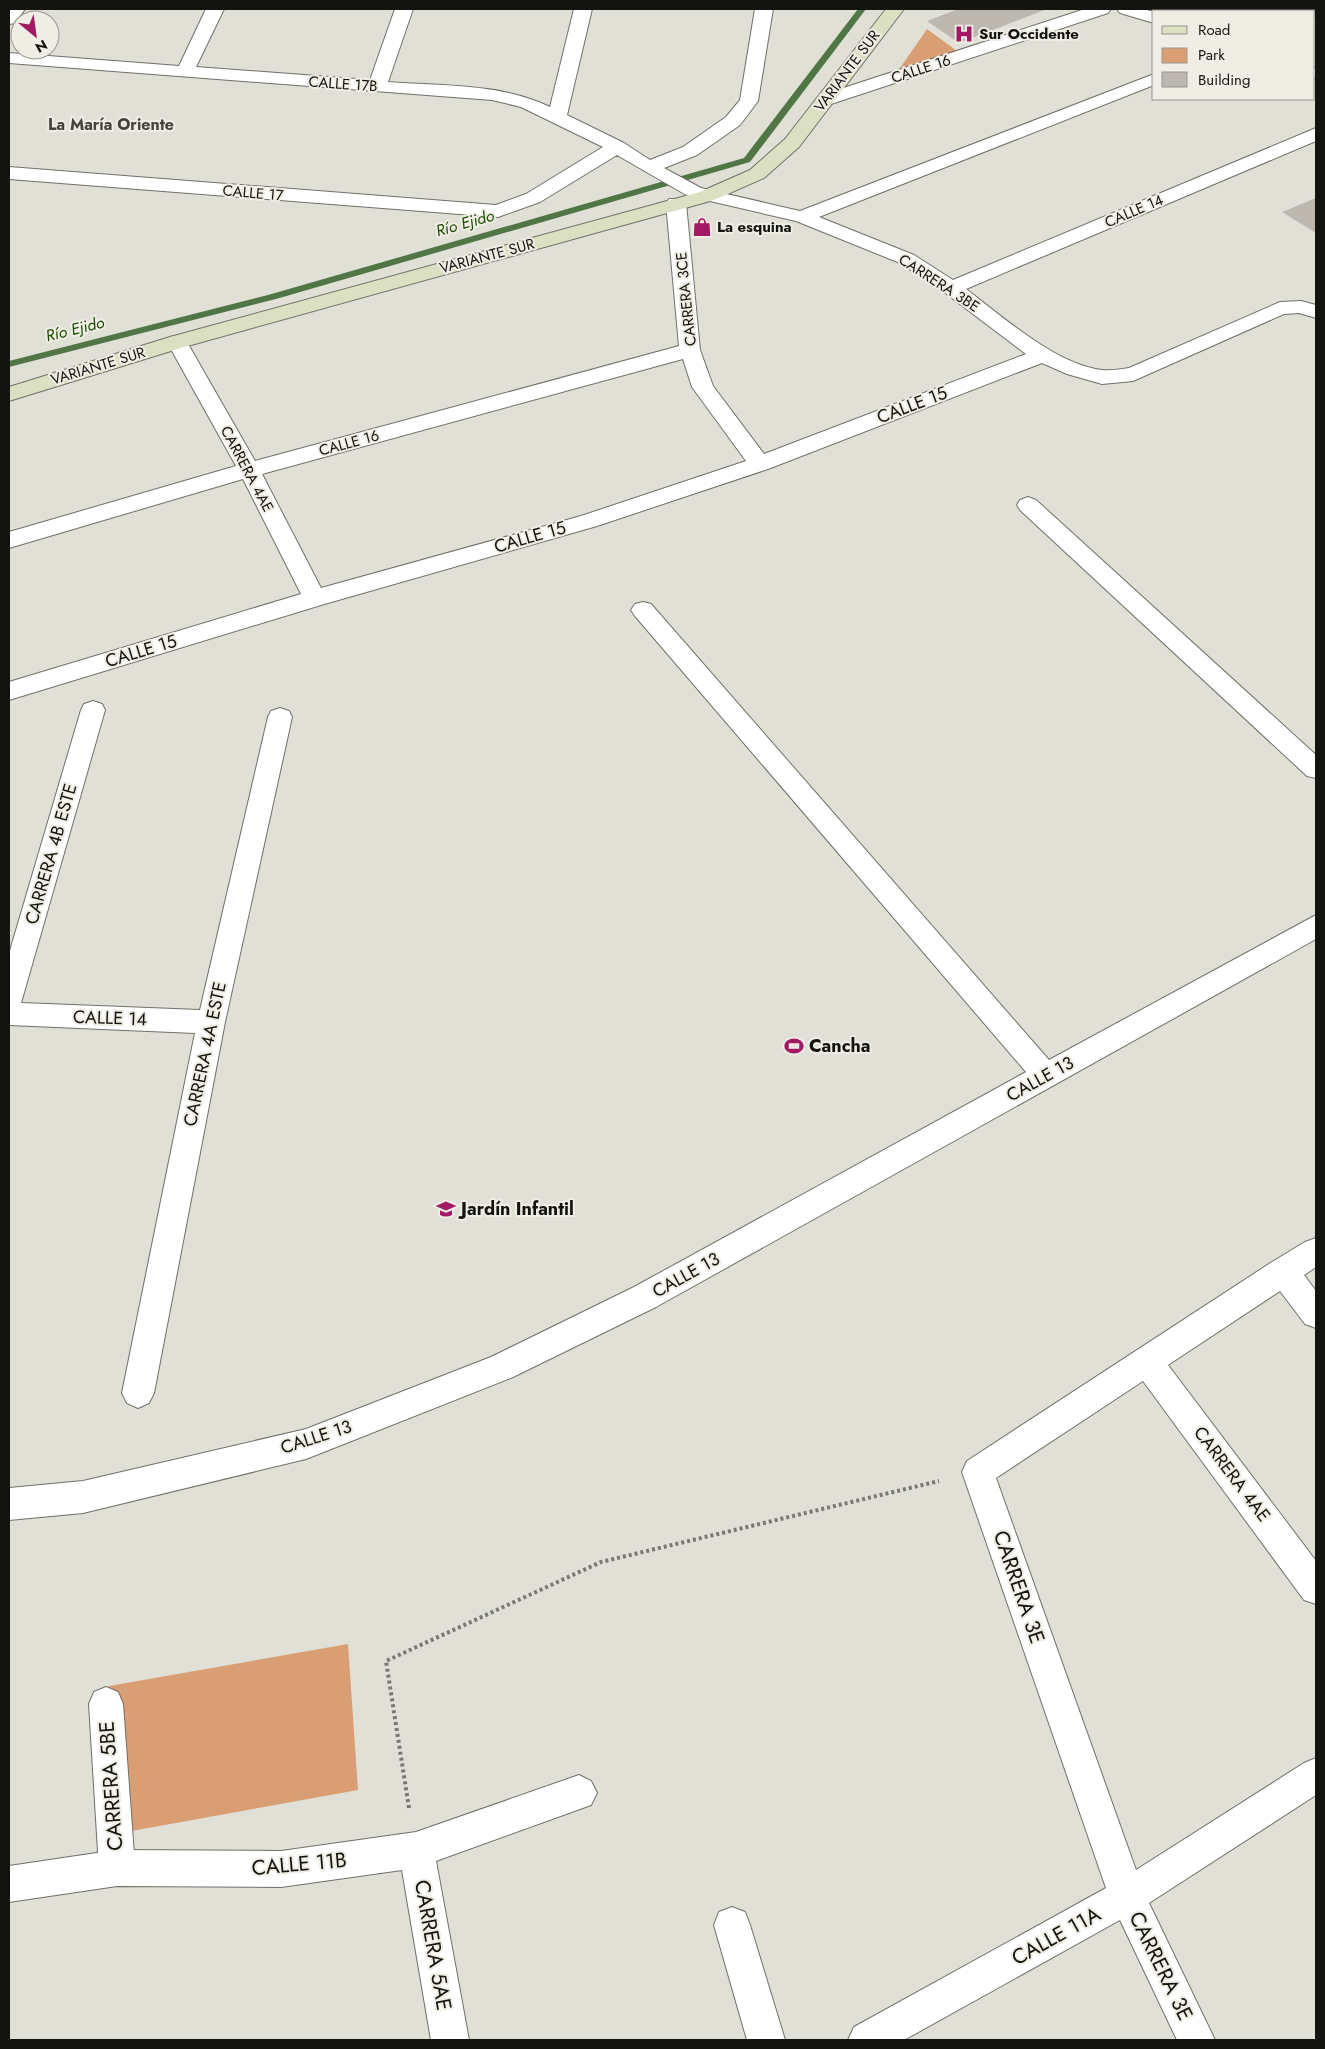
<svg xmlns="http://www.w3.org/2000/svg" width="1325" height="2049" viewBox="0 0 1325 2049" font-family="Jost,sans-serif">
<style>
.green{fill:#d99e74}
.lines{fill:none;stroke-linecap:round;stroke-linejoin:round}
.stream{fill:#517645;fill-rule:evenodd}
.building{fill:#bcb7af}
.pedestrian-casing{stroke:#716f68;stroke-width:2}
.minor-casing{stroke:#716f68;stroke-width:2}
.secondary-casing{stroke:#716f68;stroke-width:2}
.path{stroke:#797872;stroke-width:4;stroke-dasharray:3 3;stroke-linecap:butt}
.pedestrian{fill:#fff;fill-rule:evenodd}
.minor{fill:#fff;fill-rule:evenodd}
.secondary{fill:#dce0c2;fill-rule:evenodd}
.labels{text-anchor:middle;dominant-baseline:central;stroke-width:4;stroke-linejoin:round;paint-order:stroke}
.far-poi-label{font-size:15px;font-weight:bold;fill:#131310;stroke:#efede4;text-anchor:start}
.far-street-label{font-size:15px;fill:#131310;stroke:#efede4}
.far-neighbourhood-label{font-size:16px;font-weight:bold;fill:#44433c;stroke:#efede4}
.far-water-label{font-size:16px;font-style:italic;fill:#184b00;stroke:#efede4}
.street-label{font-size:18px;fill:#131310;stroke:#efede4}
.poi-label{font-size:18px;font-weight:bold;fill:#131310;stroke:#efede4;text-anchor:start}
.near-street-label{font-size:21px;fill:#131310;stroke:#efede4}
</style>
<rect width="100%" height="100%" fill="#e1e0d7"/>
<g class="green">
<polygon points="927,29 957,51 896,74"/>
<polygon points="348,1644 358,1790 115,1834 109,1686"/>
</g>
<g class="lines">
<polygon class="stream" points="858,9 866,9 750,162 276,299 9,367 9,361 268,295 744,158"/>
</g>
<g class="building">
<polygon points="958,9 1047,9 959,43 927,21"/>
<polygon points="1248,9 1316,9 1316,18 1314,18 1314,11 1250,11"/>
<polygon points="1316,198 1316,233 1282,212"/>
</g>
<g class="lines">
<g class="pedestrian-casing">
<polygon id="pedestrian" points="106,1687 118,1692 123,1704 135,1868 130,1881 117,1886 104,1881 99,1868 89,1704 94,1692"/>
</g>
<g class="minor-casing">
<g id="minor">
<polygon points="9,9 25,9 15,23 9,24"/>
<path d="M206,9H224L196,67L370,80L395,9H413L388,82C441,86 501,83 550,107L574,9H592L567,115L624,143L650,160L683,147L726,117L740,100L755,9H773L758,101L740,125L697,155L664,168L701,188L800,211L1154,74V85L819,217L914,255L953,280L1316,128V141L966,289C1002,316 1056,365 1102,370C1110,371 1121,369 1129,368L1280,302L1301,301L1316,305V318L1299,313L1284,314L1133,381L1102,384L1067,374L1042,363L768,469L597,526L321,605L9,700V682L301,594L243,479L9,548V532L236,466L167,342L170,337L177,336L184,337L255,461L679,346L666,203L669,199H683L686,203L700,350L713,386L764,454L1026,354L944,292L900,263L796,221L688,196L617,155L540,202L498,217L9,179V167L496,205L526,194L603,147L521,107L492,100L9,63V53L179,66ZM683,359L692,387L746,461L581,516L321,588L262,474Z"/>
<polygon points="1085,9 1111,9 1108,13 831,104 819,104 816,100 819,96"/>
<polygon points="1117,9 1143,9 1154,12 1154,23 1120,13"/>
<rect x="1314" y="68" width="2" height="10"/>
<polygon points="1028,497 1036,500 1316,755 1316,778 1307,776 1020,510 1017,505 1020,500"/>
<polygon points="643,602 651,604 1049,1060 1316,915 1316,939 656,1307 513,1377 306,1459 83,1513 9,1520 9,1488 83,1481 306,1429 491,1357 634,1287 1026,1072 635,616 631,610 635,604"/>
<polygon points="93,701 102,704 105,710 21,1003 200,1010 268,717 271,711 280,708 289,711 292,717 225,1022 154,1393 149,1403 138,1408 127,1403 122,1393 195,1033 9,1025 9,954 81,710 84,704"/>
<polygon points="1316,1238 1316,1267 1304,1275 1316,1291 1316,1328 1305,1324 1280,1291 1168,1365 1316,1561 1316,1604 1304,1600 1143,1381 996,1478 1136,1870 1304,1763 1316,1758 1316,1795 1149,1903 1215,2040 1177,2040 1120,1920 904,2040 848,2040 854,2027 1106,1888 962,1472 967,1461 1272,1262 1305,1242"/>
<polygon points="579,1775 591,1781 597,1793 591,1805 436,1861 469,2040 431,2040 402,1870 281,1887 117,1886 9,1902 9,1866 117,1850 281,1851 416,1832"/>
<polygon points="732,1907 745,1912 750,1925 785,2040 747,2040 714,1925 719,1912"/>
</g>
</g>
<g class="secondary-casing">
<polygon id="secondary" points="886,9 904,9 799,147 764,178 714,200 184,347 9,401 9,387 170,337 700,192 750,170 785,139"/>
</g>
<polyline class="path" points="409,1808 386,1661 601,1562 939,1481"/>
<use href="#pedestrian" class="pedestrian"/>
<use href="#minor" class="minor"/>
<use href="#secondary" class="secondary"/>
</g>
<defs>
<g id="hospital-bare" transform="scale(1.5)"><path d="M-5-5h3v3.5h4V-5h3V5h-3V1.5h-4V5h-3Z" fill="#a31963" stroke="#efede4" stroke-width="2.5" paint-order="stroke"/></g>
<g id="shop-bare" transform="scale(1.5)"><path d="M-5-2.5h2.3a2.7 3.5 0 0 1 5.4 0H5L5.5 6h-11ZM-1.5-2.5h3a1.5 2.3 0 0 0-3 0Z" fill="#a31963" stroke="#efede4" stroke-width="2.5" paint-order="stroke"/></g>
<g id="stadium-bare" transform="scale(1.5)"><path d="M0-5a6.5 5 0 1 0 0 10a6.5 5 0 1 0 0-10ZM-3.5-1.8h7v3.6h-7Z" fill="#a31963" stroke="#efede4" stroke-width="2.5" paint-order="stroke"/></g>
<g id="school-bare" transform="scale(1.5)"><path d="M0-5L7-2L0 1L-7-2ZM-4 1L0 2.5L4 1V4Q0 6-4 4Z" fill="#a31963" stroke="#efede4" stroke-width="2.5" paint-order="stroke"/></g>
</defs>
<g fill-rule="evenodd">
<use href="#hospital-bare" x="964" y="34"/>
<use href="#shop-bare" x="702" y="227"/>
<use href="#stadium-bare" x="794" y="1046"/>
<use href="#school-bare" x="446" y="1209"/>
</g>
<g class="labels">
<g class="far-poi-label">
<text x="979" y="34">Sur Occidente</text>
<text x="717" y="227">La esquina</text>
</g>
<g class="far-street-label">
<text transform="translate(921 69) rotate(-18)">CALLE 16</text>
<text transform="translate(847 71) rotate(-53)">VARIANTE SUR</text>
<text transform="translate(343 84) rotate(4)">CALLE 17B</text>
<text transform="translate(253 193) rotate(5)">CALLE 17</text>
<text transform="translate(1134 211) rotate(-23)">CALLE 14</text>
<text transform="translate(487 256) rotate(-15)">VARIANTE SUR</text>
<text transform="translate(939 283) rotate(33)">CARRERA 3BE</text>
<text transform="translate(686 299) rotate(-96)">CARRERA 3CE</text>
<text transform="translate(98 366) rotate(-17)">VARIANTE SUR</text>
<text transform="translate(349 443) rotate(-15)">CALLE 16</text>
<text transform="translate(247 469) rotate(62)">CARRERA 4AE</text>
</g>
<g class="far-neighbourhood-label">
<text x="111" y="124">La María Oriente</text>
</g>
<g class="far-water-label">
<text transform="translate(465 223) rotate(-16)">Río Ejido</text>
<text transform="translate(75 329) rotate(-14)">Río Ejido</text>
</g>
<g class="street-label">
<text transform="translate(912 405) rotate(-21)">CALLE 15</text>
<text transform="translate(530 537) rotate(-16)">CALLE 15</text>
<text transform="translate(141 651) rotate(-17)">CALLE 15</text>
<text transform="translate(51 854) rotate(-74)">CARRERA 4B ESTE</text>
<text transform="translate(110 1018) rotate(2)">CALLE 14</text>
<text transform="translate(205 1054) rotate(-78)">CARRERA 4A ESTE</text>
<text transform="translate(1040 1079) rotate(-29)">CALLE 13</text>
<text transform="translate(686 1275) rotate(-29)">CALLE 13</text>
<text transform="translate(316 1437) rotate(-18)">CALLE 13</text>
<text transform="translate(1232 1474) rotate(53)">CARRERA 4AE</text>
</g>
<g class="poi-label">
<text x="809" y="1046">Cancha</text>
<text x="461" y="1209">Jardín Infantil</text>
</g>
<g class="near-street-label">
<text transform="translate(1019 1587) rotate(71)">CARRERA 3E</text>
<text transform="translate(111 1786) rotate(-94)">CARRERA 5BE</text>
<text transform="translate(299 1864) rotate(-5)">CALLE 11B</text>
<text transform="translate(1056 1936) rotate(-29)">CALLE 11A</text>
<text transform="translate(433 1945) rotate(80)">CARRERA 5AE</text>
<text transform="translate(1161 1966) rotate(64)">CARRERA 3E</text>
</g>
</g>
<rect width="1325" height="2049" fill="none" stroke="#131310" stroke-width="20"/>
<rect x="1152" y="10" width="162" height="90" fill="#efede4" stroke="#97968f"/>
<rect x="1162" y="26" width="25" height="8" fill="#dce0c2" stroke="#97968f"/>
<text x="1198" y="35" font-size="15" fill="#131310">Road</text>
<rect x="1162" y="48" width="25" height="15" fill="#d99e74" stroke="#97968f"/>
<text x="1198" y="60" font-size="15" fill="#131310">Park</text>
<rect x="1162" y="72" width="25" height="15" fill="#bcb7af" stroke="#97968f"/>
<text x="1198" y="85" font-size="15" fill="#131310">Building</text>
<g transform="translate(35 35) rotate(151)"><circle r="24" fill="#efede4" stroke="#97968f"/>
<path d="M0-4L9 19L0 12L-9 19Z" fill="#a31963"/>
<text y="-8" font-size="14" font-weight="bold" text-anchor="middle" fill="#131310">N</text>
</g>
</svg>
